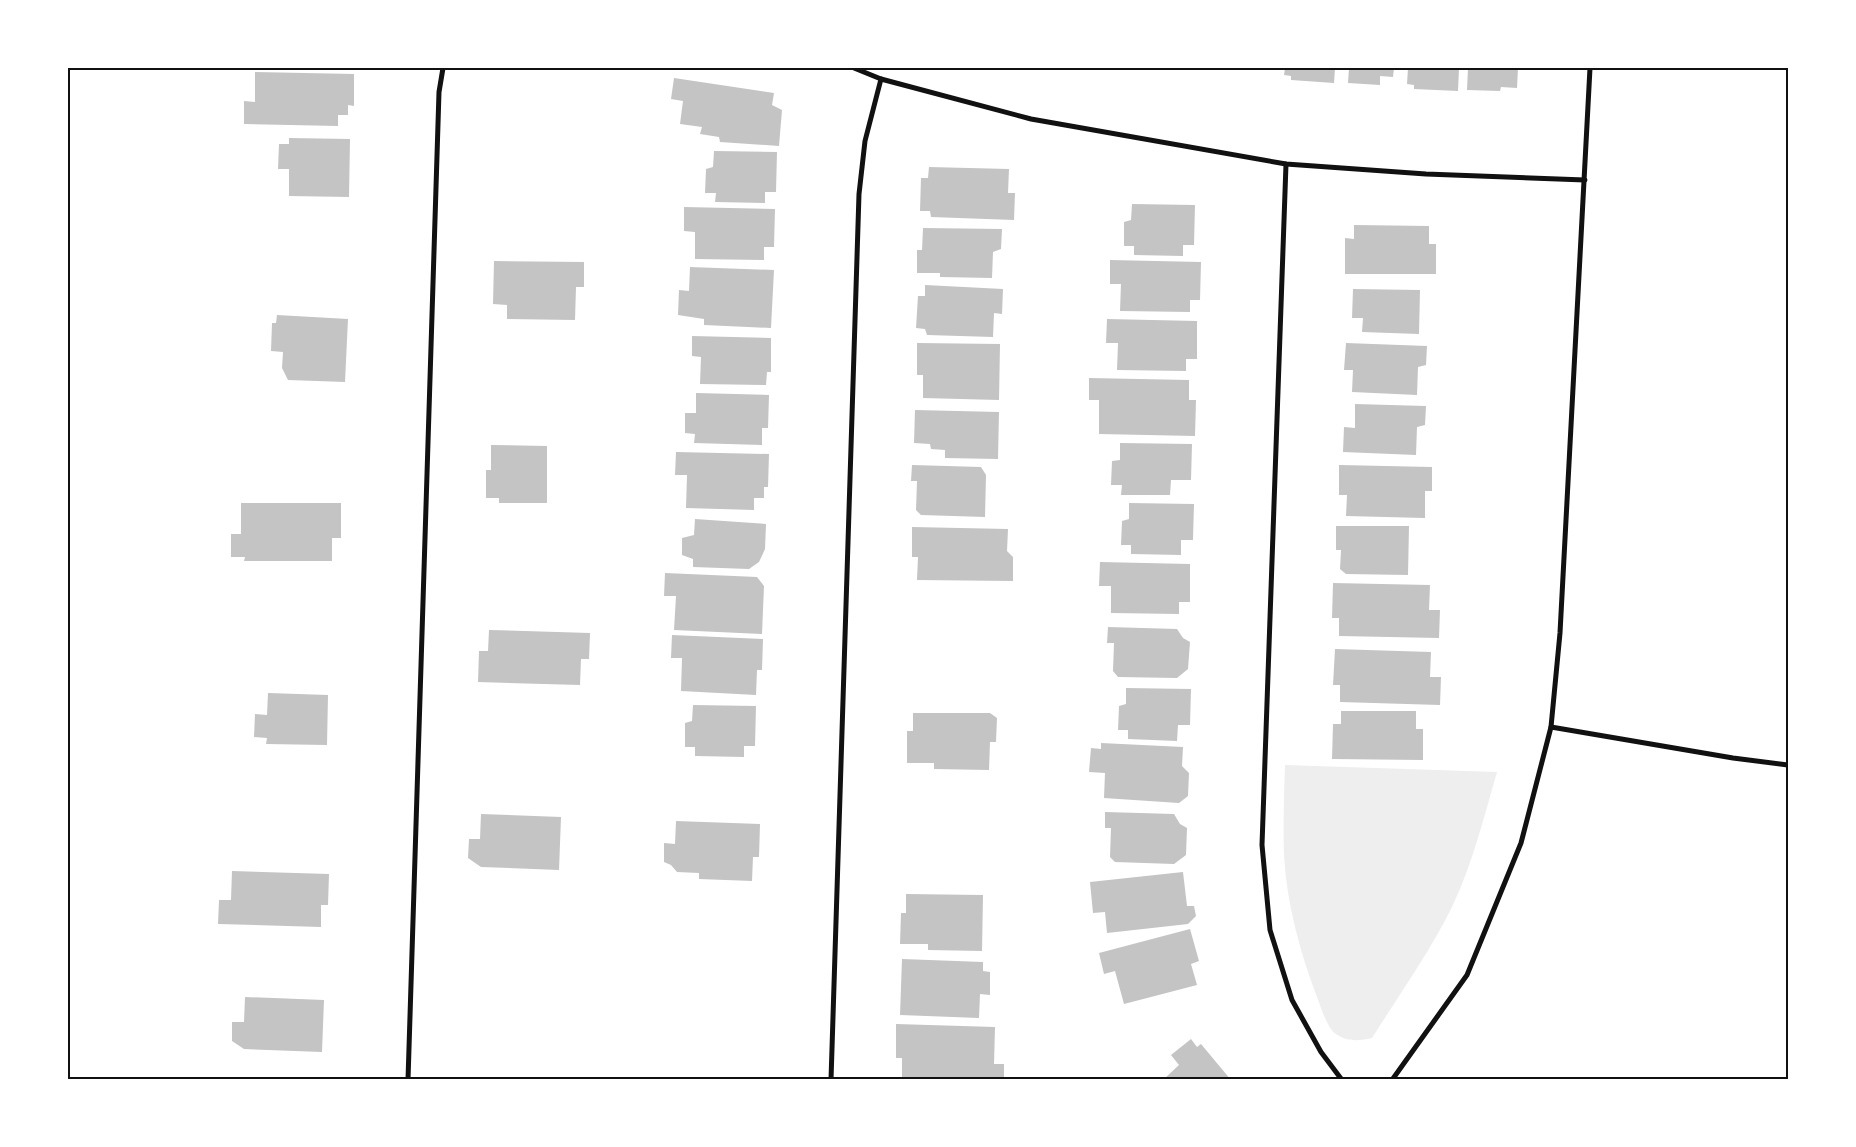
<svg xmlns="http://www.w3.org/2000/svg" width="1856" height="1147" viewBox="0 0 1856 1147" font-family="Arial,sans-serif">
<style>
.green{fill:#eee}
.building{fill:#c4c4c4}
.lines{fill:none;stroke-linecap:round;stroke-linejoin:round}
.minor{stroke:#111;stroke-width:5}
.neatline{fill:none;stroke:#111;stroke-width:2}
</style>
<rect width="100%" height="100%" fill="#fff"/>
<path class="green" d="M1285,765L1497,772C1484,817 1472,865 1452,907C1429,953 1399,995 1372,1038C1360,1041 1347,1042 1336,1034C1327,1028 1321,1007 1317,997C1300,952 1287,905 1284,856C1283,826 1284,795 1285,765Z"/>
<g class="building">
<polygon points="1285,68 1335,68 1334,83 1291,80 1291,76 1284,75"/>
<polygon points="1349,68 1394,68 1393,77 1380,76 1380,85 1348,83"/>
<polygon points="1408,68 1459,68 1458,91 1414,89 1414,85 1407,84"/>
<polygon points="1468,68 1518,68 1517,88 1501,87 1500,91 1467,90"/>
<polygon points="255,72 354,74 354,106 348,105 348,115 338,115 338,126 244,124 244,101 255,102"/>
<polygon points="674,78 774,93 772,105 782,110 779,146 720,142 719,137 700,134 702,127 680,124 683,101 671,99"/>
<polygon points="289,138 350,139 349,197 289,196 289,169 278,169 279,144 289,144"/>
<polygon points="714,151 777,152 776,192 765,192 765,203 715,202 716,193 705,193 706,169 713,167"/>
<polygon points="929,167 1009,169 1008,193 1015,193 1014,220 931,217 930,211 920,211 921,178 928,178"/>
<polygon points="1132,204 1195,205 1194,245 1183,245 1183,256 1134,255 1134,246 1124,246 1124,222 1131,220"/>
<polygon points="684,207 775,209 774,247 764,247 764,260 695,259 695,232 684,231"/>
<polygon points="1354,225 1429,226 1429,244 1436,244 1436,274 1345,274 1345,238 1354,239"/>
<polygon points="923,228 1002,229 1001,249 993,252 992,278 940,277 940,273 917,273 917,250 922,250"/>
<polygon points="1110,260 1201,262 1200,300 1190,300 1190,312 1120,311 1121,284 1110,284"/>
<polygon points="494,261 584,262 584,287 576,287 575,320 507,319 507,305 493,304"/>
<polygon points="690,267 774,270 771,328 704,325 704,319 678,315 679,290 689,291"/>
<polygon points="925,285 1003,289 1002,314 994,313 993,337 927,335 925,329 916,328 918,296 925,296"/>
<polygon points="1353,289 1420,290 1419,334 1362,332 1363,318 1352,318"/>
<polygon points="277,315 348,319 345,382 288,380 282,368 283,352 271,351 272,323 276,323"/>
<polygon points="1107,319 1197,321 1197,359 1186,359 1186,371 1117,370 1118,343 1106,343"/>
<polygon points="692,336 771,338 771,372 767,372 766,385 700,384 701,357 692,356"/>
<polygon points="917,343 1000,344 999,400 923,398 923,375 917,375"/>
<polygon points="1346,343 1427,346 1426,365 1418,367 1417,395 1352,392 1353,370 1344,370"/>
<polygon points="1089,378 1189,380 1189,400 1196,400 1195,436 1099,434 1099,400 1089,400"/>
<polygon points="696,393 769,395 768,428 762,428 762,445 694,443 695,434 685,433 685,413 696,413"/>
<polygon points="1355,404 1426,406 1425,425 1417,427 1416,455 1343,452 1344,427 1355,428"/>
<polygon points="915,410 999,412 998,459 945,458 945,450 931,449 930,444 914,443"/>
<polygon points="1120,443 1192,444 1191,480 1171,480 1170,495 1121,495 1122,485 1111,485 1112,461 1120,460"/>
<polygon points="491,445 547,446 547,503 499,503 499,498 486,498 486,470 491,470"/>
<polygon points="676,452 769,454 768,487 764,487 764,498 754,498 754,510 686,508 687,475 675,475"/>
<polygon points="912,465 981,467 986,475 985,517 921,515 916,510 917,481 911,481"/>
<polygon points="1339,465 1432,467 1432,491 1425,491 1425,518 1346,516 1347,495 1339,495"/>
<polygon points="241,503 341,503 341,538 332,538 332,561 244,561 245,557 231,557 231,534 241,534"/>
<polygon points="1129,503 1194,504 1193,540 1181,540 1181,555 1131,554 1131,545 1121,545 1122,521 1129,519"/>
<polygon points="695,519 766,524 765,549 759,562 749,569 693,567 693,559 682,555 682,538 694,535"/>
<polygon points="1336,526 1409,526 1408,575 1346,574 1340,569 1341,550 1336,550"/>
<polygon points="912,527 1008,529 1007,551 1013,557 1013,581 917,580 918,557 912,557"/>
<polygon points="1100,562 1190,564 1190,602 1179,602 1179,614 1111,613 1111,586 1099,586"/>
<polygon points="665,573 757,577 764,586 762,634 674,630 676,596 664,596"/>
<polygon points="1333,583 1430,585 1429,610 1440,610 1439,638 1339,636 1339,618 1332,618"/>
<polygon points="1108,627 1177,629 1183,638 1190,642 1188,669 1177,678 1118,677 1113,671 1114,643 1107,643"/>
<polygon points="489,630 590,633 589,659 581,659 580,685 478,682 479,651 488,651"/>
<polygon points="672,635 763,639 762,670 757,670 756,695 681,691 682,658 671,658"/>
<polygon points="1335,649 1431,652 1430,677 1441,677 1440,705 1340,702 1340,685 1333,685"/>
<polygon points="1126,688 1191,689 1190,725 1178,725 1177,741 1128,739 1128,730 1118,730 1119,706 1126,704"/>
<polygon points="268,693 328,695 327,745 266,744 267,738 254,737 255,714 267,715"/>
<polygon points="693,705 756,706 755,746 744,746 744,757 695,756 695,747 685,747 685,723 692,721"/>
<polygon points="1341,711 1416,711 1416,729 1423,729 1423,760 1332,759 1333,724 1341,724"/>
<polygon points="913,713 990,713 997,718 996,742 990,742 989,770 934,769 934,763 907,763 907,731 913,731"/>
<polygon points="1101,743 1183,747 1182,766 1189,773 1188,796 1179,803 1104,798 1105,773 1089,772 1091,748 1101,749"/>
<polygon points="1105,812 1174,814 1180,824 1187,828 1186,855 1174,864 1115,862 1110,857 1111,828 1105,828"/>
<polygon points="481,814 561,817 559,870 481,867 468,858 469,839 480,839"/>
<polygon points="676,821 760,824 759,857 753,857 752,881 699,879 699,873 677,872 671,865 664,862 664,843 675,844"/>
<polygon points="232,871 329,874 328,905 321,905 321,927 218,924 219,900 231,900"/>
<polygon points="1183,872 1187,906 1194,906 1196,916 1188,924 1107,933 1105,912 1093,913 1090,882"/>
<polygon points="906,894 983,895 982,951 928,950 928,944 900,944 901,913 906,913"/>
<polygon points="1190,929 1199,961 1191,964 1197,985 1124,1004 1115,971 1104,974 1099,953"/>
<polygon points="902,959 983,962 983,971 990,972 990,995 980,994 979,1018 900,1015"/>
<polygon points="245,997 324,1000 322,1052 244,1049 232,1041 232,1022 244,1022"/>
<polygon points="896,1024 995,1027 994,1064 1004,1064 1004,1080 902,1080 902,1058 896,1058"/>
<polygon points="1191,1039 1197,1047 1201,1044 1231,1080 1163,1080 1179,1065 1171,1055"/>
</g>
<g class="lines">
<g class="minor">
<polyline points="854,68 881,79 1031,119 1286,164 1426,174 1585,180"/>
<polyline points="1286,164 1262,845 1270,930 1292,1000 1321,1052 1342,1080"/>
<polyline points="1551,727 1733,758 1788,765"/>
<polyline points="408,1080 439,92 443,68"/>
<polyline points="831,1080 859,194 865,141 881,79"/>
<polyline points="1392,1080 1467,975 1521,843 1551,727 1560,633 1590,68"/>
</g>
</g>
<rect width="1856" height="1147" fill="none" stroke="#ffffff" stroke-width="138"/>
<rect x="69" y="69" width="1718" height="1009" class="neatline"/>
</svg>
